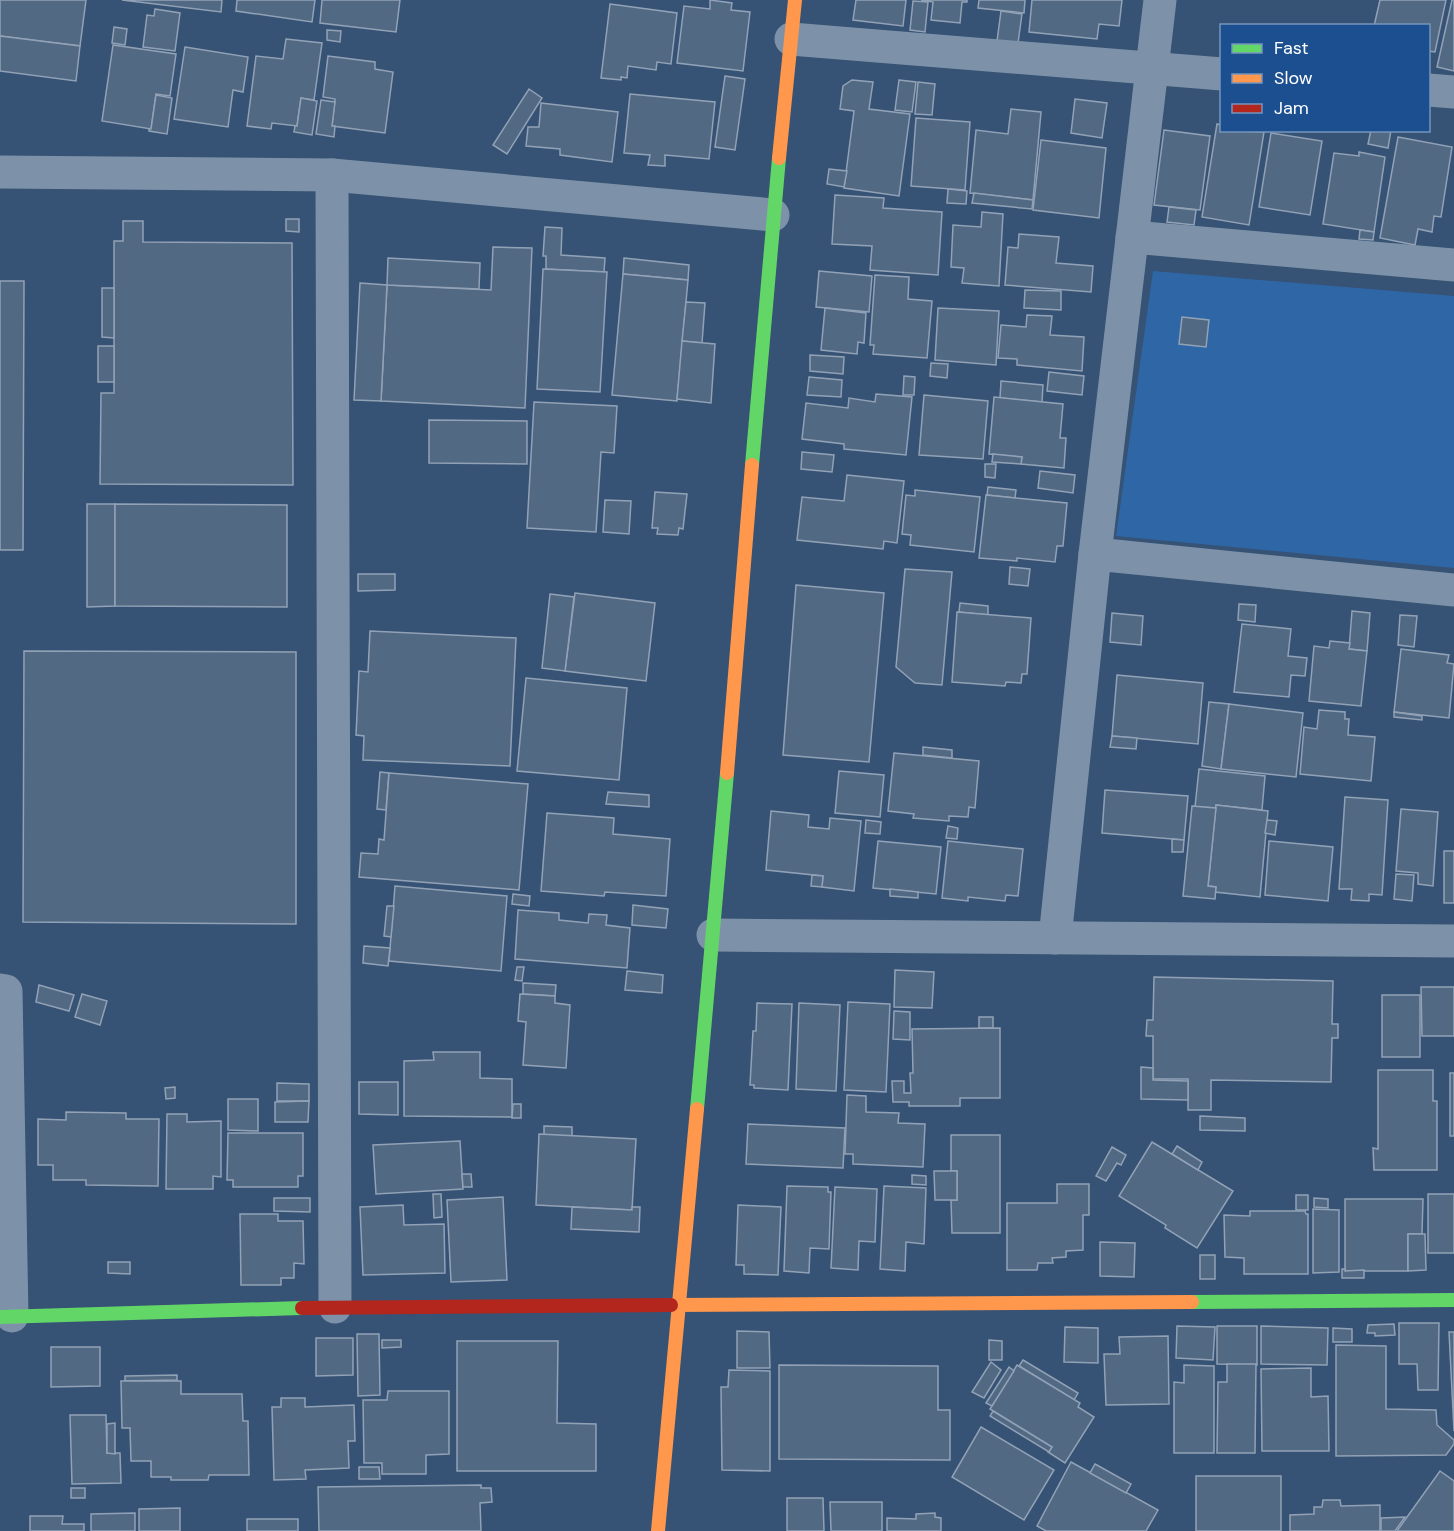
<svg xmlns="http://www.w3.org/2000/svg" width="1454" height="1531" viewBox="0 0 1454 1531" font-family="'DM Sans',sans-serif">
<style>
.green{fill:#2f66a5}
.building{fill:#526984;stroke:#92a2b6;stroke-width:1.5}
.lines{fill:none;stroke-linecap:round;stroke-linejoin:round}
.street{stroke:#7d92a8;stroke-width:33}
.fast{stroke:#63d668;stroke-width:14}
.slow{stroke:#ff974d;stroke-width:14}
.jam{stroke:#b3261e;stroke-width:14}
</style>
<rect width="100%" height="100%" fill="#365274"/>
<polygon class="green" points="1153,271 1454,296 1454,568 1116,536"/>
<g class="building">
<polygon points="0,0 86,0 80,46 0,36"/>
<polygon points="122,0 222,0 221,12"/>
<polygon points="237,0 315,0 312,22 236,11"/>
<polygon points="322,0 400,0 396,32 320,23"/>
<polygon points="710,0 732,3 731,10 750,12 743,71 677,63 684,6 710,9"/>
<polygon points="856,0 906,0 903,26 853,20"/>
<polygon points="921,0 967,0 967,2 962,2 960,23 931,20 933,2"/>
<polygon points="979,0 1025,0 1024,13 978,8"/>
<polygon points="1032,0 1122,0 1119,26 1099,24 1097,39 1029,32"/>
<polygon points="1380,0 1446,0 1435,52 1428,51 1428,26 1374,26"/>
<polygon points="1452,0 1454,0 1454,71 1437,67"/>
<polygon points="913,1 928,2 925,32 910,30"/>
<polygon points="610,4 677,13 671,64 657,62 656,70 628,66 627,78 621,77 621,80 601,78"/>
<polygon points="155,9 180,13 175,51 143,47 147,15 154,16"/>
<polygon points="1001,11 1022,14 1018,43 997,41"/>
<polygon points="114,27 127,29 125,45 112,43"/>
<polygon points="327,30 341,31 340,42 327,40"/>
<polygon points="0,36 80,46 76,81 0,71"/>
<polygon points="286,39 322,43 314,100 301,98 297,126 272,123 271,129 247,126 256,56 283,59"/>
<polygon points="113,45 176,54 170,96 156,94 151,129 102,121"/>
<polygon points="185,47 248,57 243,92 233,90 228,127 174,119"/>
<polygon points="328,56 375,62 375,69 393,72 385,133 332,126 335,99 323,97"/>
<polygon points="725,76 745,79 735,150 715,147"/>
<polygon points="852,80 873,82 869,109 910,114 899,196 844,188 854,111 840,109 843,86"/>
<polygon points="899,80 916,82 912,112 895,110"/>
<polygon points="918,82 935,84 932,115 915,114"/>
<polygon points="529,89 542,98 507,154 493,145"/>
<polygon points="630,94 715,102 709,159 665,155 665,166 648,165 650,155 624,153"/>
<polygon points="156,95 172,98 167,134 149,131 149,129 151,129"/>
<polygon points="301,98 317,101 312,135 294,132 295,126 297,126"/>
<polygon points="1075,99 1107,103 1102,138 1071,133"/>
<polygon points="321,100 335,102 332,126 335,126 334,137 316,134"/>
<polygon points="541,103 618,112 612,162 560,155 560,149 526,146 528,127 539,127"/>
<polygon points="1011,109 1041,112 1033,200 970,193 976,130 1008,134"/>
<polygon points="916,118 970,122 965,190 911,186"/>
<polygon points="1217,124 1222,125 1222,130 1264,132 1249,225 1202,217"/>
<polygon points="1164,130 1210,136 1200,210 1154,205"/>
<polygon points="1371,130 1391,130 1388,148 1368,144"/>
<polygon points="1271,133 1322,141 1310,215 1259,207"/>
<polygon points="1398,137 1452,147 1441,217 1434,216 1432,232 1418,229 1415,245 1380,238"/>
<polygon points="1041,140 1106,148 1099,218 1033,210"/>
<polygon points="1359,152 1385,157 1374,232 1323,224 1334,153 1359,156"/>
<polygon points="829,169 847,171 844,187 827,184"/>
<polygon points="948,189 967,191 966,204 947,203"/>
<polygon points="974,193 1033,200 1032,209 972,203"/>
<polygon points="835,195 884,198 883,208 942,212 938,275 870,270 872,246 832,244"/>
<polygon points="1169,207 1196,210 1194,225 1167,222"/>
<polygon points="982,212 1003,214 999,286 962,283 964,268 951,267 953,225 981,227"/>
<polygon points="286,219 299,219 299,232 286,231"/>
<polygon points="123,221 143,221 143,242 292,243 293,485 100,484 101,393 114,393 114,241 123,241"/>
<polygon points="545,227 562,228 561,255 605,258 604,272 546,269 546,256 543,256"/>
<polygon points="1360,230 1374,232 1373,240 1359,239"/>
<polygon points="1019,234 1059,237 1056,263 1093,266 1091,292 1005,285 1008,247 1018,248"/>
<polygon points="493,247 532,248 525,408 381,401 387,285 491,290"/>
<polygon points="388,258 480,263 479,289 387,285"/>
<polygon points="624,258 689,265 688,280 623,274"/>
<polygon points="543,269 607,272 600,392 537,389"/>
<polygon points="819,271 872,276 869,312 816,307"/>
<polygon points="623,274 688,280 677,401 612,395"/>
<polygon points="875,275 909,277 908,299 932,301 927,358 873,354 874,345 870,345"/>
<polygon points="0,281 24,281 23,550 0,550"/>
<polygon points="360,283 387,285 381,401 354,400"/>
<polygon points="102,288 114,288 114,338 102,337"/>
<polygon points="1025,290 1061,291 1061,310 1024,308"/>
<polygon points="686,302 705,303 702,343 682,341"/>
<polygon points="825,308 866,313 864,343 858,342 857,354 821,350"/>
<polygon points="938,308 999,311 996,365 935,360"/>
<polygon points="1027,315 1052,316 1050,335 1084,337 1082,371 1017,365 1017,359 998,358 1001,325 1026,327"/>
<polygon points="1182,317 1209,320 1206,347 1179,344"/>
<polygon points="682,341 715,344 711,403 677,399"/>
<rect x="98" y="346" width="16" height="36"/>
<polygon points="810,355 844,357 843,374 810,371"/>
<polygon points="931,363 948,364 947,378 930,376"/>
<polygon points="1049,372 1084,376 1082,395 1047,391"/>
<polygon points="904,376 915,377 914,395 903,395"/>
<polygon points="809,377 842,380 841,397 807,395"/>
<polygon points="1001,381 1043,385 1042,402 1000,398"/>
<polygon points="876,394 912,397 906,455 844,449 844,444 802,439 806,403 848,408 849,398 875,402"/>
<polygon points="924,395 988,401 983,459 919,455"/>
<polygon points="994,397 1063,404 1060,438 1066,438 1064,468 1021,464 1022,457 989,454"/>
<polygon points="534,402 617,406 614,453 601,452 596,532 527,528"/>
<polygon points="429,420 527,421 527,464 429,463"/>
<polygon points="802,452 834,455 832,472 801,469"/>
<polygon points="993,454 1022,457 1021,464 992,462"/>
<polygon points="985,464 996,464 995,478 985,477"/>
<polygon points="1040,471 1075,475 1073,493 1038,488"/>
<polygon points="847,475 904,481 897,543 884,541 883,549 797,540 802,497 844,501"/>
<polygon points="988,487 1016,490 1015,498 987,495"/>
<polygon points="915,490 980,497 974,552 910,545 911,535 902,534 906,495 915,496"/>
<polygon points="655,492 687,494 683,529 679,528 678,535 657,534 658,528 652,528"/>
<polygon points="986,495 1067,503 1063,546 1057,546 1055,562 1017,558 1017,561 979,558"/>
<polygon points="605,500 631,501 629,534 603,532"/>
<polygon points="87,504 115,504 115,606 87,607"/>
<polygon points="115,504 287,505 287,607 115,606"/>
<polygon points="1010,567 1030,569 1028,586 1009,584"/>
<polygon points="905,569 952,572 942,685 915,683 896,667"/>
<polygon points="358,574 395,574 395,590 358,591"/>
<polygon points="796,585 884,593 869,762 783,755"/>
<polygon points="575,593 655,603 646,681 565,671"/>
<polygon points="550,594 574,597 565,671 542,668"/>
<polygon points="960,603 988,606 988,615 959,612"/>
<polygon points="1239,604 1256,605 1255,622 1238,620"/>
<polygon points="1352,611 1370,613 1367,651 1349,649"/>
<polygon points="957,612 1031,618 1027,674 1022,674 1021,683 1006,682 1005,686 952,682"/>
<polygon points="1112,613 1143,616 1141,645 1110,642"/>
<polygon points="1400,615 1417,616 1414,647 1398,645"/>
<polygon points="1242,624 1291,629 1288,656 1307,658 1305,676 1291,675 1289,697 1234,692"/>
<polygon points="370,631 516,638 510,766 363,760 364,736 356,735 359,671 368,672"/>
<polygon points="1330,641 1350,643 1349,649 1367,651 1361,706 1309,701 1314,646 1329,648"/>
<polygon points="1401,649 1449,655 1447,663 1454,664 1449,718 1394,712"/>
<polygon points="24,651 296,652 296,924 23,922"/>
<polygon points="1117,675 1203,683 1198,744 1112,736"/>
<polygon points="526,678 627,688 619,780 517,771"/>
<polygon points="1209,702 1229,704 1221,769 1202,766"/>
<polygon points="1229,704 1303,713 1296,777 1221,769"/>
<polygon points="1319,710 1345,712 1345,719 1349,719 1348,735 1375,737 1371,781 1300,774 1304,727 1317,729"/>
<polygon points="1394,712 1422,716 1422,720 1394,717"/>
<polygon points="1112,736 1137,738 1136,749 1110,747"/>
<polygon points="923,747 952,750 952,758 923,755"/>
<polygon points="894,753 979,761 975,808 969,807 968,817 949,816 949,821 913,818 914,814 888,811"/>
<polygon points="1199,769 1265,776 1262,810 1216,805 1216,808 1195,807"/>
<polygon points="839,771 884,775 880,817 835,813"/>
<polygon points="380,772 389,773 386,810 377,809"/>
<polygon points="389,773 528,784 519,890 359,877 361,853 378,854 379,839 384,840"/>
<polygon points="1105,790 1188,796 1184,840 1102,833"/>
<polygon points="608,792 649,795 649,807 606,804"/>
<polygon points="1345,797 1388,800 1382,895 1369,894 1369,901 1351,900 1352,889 1339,889"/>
<polygon points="1216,805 1268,811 1260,897 1215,892 1216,887 1208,886"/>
<polygon points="1192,806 1216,808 1208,886 1216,887 1215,899 1183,896"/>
<polygon points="1401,809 1438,812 1433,886 1418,884 1418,873 1396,871"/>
<polygon points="771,811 809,815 808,827 829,829 830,818 861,821 854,891 822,887 823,876 766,870"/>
<polygon points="547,813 614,818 613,834 670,839 666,896 605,892 604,896 541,891"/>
<polygon points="866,820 881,822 880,834 865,833"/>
<polygon points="1267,820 1277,821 1275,835 1265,833"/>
<polygon points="948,826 958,828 957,839 946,838"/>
<polygon points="1172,839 1184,840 1183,852 1172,852"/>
<polygon points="878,841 941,847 936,894 873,888"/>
<polygon points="948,841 1023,849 1018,896 1006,895 1005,901 968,897 968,901 942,898"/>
<polygon points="1269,841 1333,847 1328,901 1265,895"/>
<rect x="1444" y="851" width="10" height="52"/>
<polygon points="1396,874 1414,875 1412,901 1394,899"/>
<polygon points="812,875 823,876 822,887 811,886"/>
<polygon points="395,886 507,896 501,971 389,961"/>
<polygon points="890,889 918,892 918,898 890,896"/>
<polygon points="513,894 530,896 529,906 512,904"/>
<polygon points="633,905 668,909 666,928 632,925"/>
<polygon points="387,906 394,906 391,937 384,936"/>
<polygon points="518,910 559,913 559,920 588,923 589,914 607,915 606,925 630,928 627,968 515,959"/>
<polygon points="364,946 390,948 388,966 363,963"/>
<polygon points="517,967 524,967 522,981 515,980"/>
<polygon points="895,970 934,972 932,1008 894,1007"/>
<polygon points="627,971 663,975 662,993 625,990"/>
<polygon points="1154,977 1333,981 1332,1024 1338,1024 1338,1038 1332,1038 1331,1082 1211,1080 1211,1110 1188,1110 1188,1079 1153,1079 1153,1036 1146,1036 1147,1020 1153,1020"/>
<polygon points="523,983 556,985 555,996 523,994"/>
<polygon points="39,985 74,995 69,1011 36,1002"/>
<polygon points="1421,987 1454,987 1454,1036 1422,1036"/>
<polygon points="82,994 107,1001 100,1025 75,1017"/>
<polygon points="520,994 555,996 555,1003 570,1005 566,1068 523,1065 526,1022 518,1021"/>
<rect x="1382" y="995" width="38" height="62"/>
<polygon points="848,1002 890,1004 886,1092 844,1090"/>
<polygon points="757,1003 792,1004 788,1090 754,1088 754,1085 750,1085 753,1031 756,1031"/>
<polygon points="799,1003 840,1005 836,1091 796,1089"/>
<polygon points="894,1011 910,1012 910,1040 893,1039"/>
<rect x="979" y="1017" width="14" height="11"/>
<polygon points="1000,1028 1000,1098 960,1098 960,1106 909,1106 909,1102 893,1102 892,1081 904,1081 904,1093 911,1093 910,1073 913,1073 912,1029"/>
<polygon points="433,1052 480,1052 480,1078 512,1079 512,1117 404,1116 404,1061 434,1060"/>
<polygon points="1141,1067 1153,1068 1153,1080 1188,1081 1188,1100 1141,1099"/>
<polygon points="1378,1070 1433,1070 1433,1101 1437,1101 1437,1170 1374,1170 1373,1148 1378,1149"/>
<rect x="1450" y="1073" width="4" height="63"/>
<polygon points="359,1082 398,1082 398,1115 359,1114"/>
<polygon points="277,1083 309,1084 309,1101 277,1101"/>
<polygon points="175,1087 175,1098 166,1099 165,1088"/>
<polygon points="847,1095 866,1096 866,1112 899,1113 898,1123 925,1124 923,1167 853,1164 853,1154 845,1154"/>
<polygon points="228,1099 258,1099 258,1131 228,1130"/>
<polygon points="309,1101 308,1122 275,1122 275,1102"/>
<polygon points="513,1104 521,1104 521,1118 512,1118"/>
<polygon points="66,1112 126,1113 126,1119 159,1119 158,1186 86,1185 86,1180 53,1180 53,1165 38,1165 38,1119 66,1120"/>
<polygon points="167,1114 187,1114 187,1122 221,1121 221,1177 213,1176 213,1189 166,1189"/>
<polygon points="1200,1116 1245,1118 1245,1131 1200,1130"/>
<polygon points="748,1124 845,1128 843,1168 746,1164"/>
<polygon points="544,1126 572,1127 572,1136 544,1135"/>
<polygon points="228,1133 303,1133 303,1176 298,1176 298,1187 233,1187 233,1180 227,1180"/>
<polygon points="539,1134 636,1139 632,1210 536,1205"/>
<polygon points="951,1135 1000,1135 1000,1233 952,1233 951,1200 957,1200 957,1171 951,1171"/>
<polygon points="460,1141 463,1189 376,1194 373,1145"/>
<polygon points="1152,1142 1233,1191 1197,1248 1165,1228 1166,1225 1119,1196"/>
<polygon points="1177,1146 1202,1162 1198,1170 1172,1154"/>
<polygon points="1112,1147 1126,1155 1121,1165 1117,1163 1106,1181 1096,1176"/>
<polygon points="934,1171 957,1171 957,1200 935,1200"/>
<polygon points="462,1174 471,1174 472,1187 463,1187"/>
<polygon points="912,1175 926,1176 926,1185 912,1184"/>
<polygon points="1057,1184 1089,1184 1089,1215 1083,1215 1083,1250 1066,1251 1066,1257 1052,1258 1053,1263 1038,1263 1037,1270 1007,1270 1007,1203 1057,1203"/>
<polygon points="787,1186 828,1187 828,1192 831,1192 829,1249 810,1248 809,1273 784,1271"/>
<polygon points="884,1186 926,1188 924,1244 906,1242 905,1271 880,1269"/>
<polygon points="835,1187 877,1189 875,1242 859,1241 858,1270 831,1268"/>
<polygon points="433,1194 441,1194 442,1217 434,1218"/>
<rect x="1428" y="1194" width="26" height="59"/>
<rect x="1296" y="1195" width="12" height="15"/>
<polygon points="503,1197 507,1280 451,1282 447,1200"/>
<polygon points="274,1198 310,1198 310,1212 274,1211"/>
<polygon points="1314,1198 1328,1199 1328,1208 1314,1207"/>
<polygon points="1345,1199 1423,1199 1422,1234 1408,1234 1408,1271 1345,1271"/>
<polygon points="403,1205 404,1225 444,1224 445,1273 363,1275 360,1207"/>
<polygon points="738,1205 781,1207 778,1275 744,1274 744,1265 736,1265"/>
<polygon points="572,1207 632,1210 632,1207 640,1207 639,1232 571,1229"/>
<polygon points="1313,1209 1339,1210 1339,1272 1313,1273"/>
<polygon points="1250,1211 1305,1211 1306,1214 1308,1214 1308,1274 1244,1274 1244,1258 1225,1257 1224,1215 1250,1216"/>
<polygon points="240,1214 278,1214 278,1221 303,1221 304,1264 294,1263 294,1278 281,1278 281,1285 241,1285"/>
<polygon points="1408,1234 1425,1234 1426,1270 1408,1271"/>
<polygon points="1100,1242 1135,1243 1134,1277 1100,1276"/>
<rect x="1200" y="1255" width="15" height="24"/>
<polygon points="108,1262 130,1262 130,1274 108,1273"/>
<polygon points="1342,1269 1345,1269 1345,1271 1364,1270 1364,1278 1342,1278"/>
<polygon points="1399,1323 1439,1323 1438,1390 1418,1390 1417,1364 1399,1364"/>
<polygon points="1394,1324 1395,1335 1375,1336 1375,1333 1367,1333 1368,1325"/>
<polygon points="1177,1326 1215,1327 1213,1360 1176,1358"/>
<polygon points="1217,1326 1257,1326 1257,1365 1217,1364"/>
<polygon points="1261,1326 1328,1328 1327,1365 1261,1364"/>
<polygon points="1065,1327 1098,1328 1098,1363 1064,1362"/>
<polygon points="1333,1328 1352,1329 1352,1342 1333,1342"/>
<polygon points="737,1331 769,1332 770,1368 737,1368"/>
<polygon points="1449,1332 1454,1332 1454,1431"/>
<polygon points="357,1334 379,1334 380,1395 358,1396"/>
<polygon points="1168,1336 1169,1404 1106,1405 1104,1354 1120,1354 1119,1337"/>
<polygon points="316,1338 353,1338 353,1375 316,1376"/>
<polygon points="382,1340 401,1340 401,1347 382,1348"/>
<polygon points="989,1340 1002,1341 1002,1360 989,1360"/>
<polygon points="457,1341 558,1341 557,1423 596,1424 596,1471 457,1471"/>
<polygon points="1336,1345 1386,1346 1386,1409 1436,1410 1437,1425 1454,1440 1454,1444 1446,1455 1336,1456"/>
<polygon points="51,1347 100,1347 100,1386 51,1387"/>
<polygon points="1023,1360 1078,1393 1074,1400 1019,1366"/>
<polygon points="991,1362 1001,1370 984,1398 972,1392"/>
<polygon points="1227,1364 1256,1364 1255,1453 1217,1453 1218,1382 1227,1382"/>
<polygon points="779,1365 938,1366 938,1410 950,1410 950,1460 779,1459"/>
<polygon points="1017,1365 1080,1403 1078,1407 1094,1417 1065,1463 1048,1452 1052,1447 990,1409"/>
<polygon points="1184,1365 1214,1366 1214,1453 1174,1453 1174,1382 1184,1383"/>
<polygon points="1009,1367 1014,1371 992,1406 986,1403"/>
<polygon points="1311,1368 1311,1397 1328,1396 1329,1451 1262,1451 1261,1369"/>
<polygon points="729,1370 770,1371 770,1471 722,1470 721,1387 728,1387"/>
<polygon points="177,1375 177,1380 125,1381 125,1376"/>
<polygon points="121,1381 181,1381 181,1394 242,1394 243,1421 248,1421 249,1475 209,1475 208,1480 171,1480 171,1477 151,1477 151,1461 131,1461 130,1428 122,1428"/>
<polygon points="388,1391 449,1391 449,1454 426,1455 426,1474 382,1474 382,1463 364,1463 363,1400 387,1400"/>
<polygon points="281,1398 305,1398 305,1407 354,1405 355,1441 348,1441 349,1468 305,1470 306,1479 274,1480 272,1407 281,1407"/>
<polygon points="993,1411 1052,1447 1049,1452 990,1416"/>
<polygon points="70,1415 106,1415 107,1453 120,1453 121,1483 72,1484"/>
<polygon points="115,1423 115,1454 107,1453 107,1424"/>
<polygon points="981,1427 1054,1470 1024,1520 952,1477"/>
<polygon points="1071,1462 1158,1510 1146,1531 1046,1531 1037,1526"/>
<polygon points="1095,1464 1131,1484 1126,1493 1090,1473"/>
<polygon points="359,1467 379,1467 380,1479 359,1479"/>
<polygon points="1440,1471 1454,1481 1454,1531 1397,1531"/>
<rect x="1196" y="1476" width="85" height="55"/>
<polygon points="481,1485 481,1488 491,1488 492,1502 480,1503 481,1531 319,1531 318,1487"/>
<rect x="71" y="1488" width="14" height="10"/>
<polygon points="787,1498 823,1498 824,1531 787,1531"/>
<polygon points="1323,1500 1340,1500 1341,1506 1380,1505 1380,1531 1290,1531 1290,1515 1314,1514 1314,1507 1322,1507"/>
<polygon points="830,1502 882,1502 882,1531 831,1531"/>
<polygon points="180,1508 180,1531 139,1531 139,1509"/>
<polygon points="135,1513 135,1531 91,1531 91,1514"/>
<polygon points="935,1513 935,1517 941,1518 941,1531 887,1531 887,1518 916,1519 916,1514"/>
<polygon points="30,1516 63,1516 62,1524 84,1524 84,1531 30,1531"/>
<polygon points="1405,1517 1395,1531 1381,1531 1381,1518"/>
<rect x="247" y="1519" width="51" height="12"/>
</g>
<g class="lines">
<g class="street">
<polyline points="791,39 1222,74"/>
<polyline points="1428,90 1454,92"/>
<polyline points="0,172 332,175 773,215"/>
<polyline points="332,175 335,1307"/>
<polyline points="1132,237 1454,265"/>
<polyline points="1095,554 1454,590"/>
<polyline points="713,935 1454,941"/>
<polyline points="1055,938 1095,554 1160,0"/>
<polyline points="0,990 6,991 12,1316"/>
</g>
<g class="fast">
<polyline points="752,465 779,158"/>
<polyline points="697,1109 727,773"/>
<polyline points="1192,1302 1454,1300"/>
<polyline points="0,1317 302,1308"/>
</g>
<g class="slow">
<polyline points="779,158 795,0"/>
<polyline points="727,773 752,465"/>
<polyline points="671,1305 1192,1302"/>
<polyline points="658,1531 697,1109"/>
</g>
<polyline class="jam" points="302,1308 671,1305"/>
</g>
<rect x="1220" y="24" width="210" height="108" fill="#1b4f8f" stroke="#7695bc" stroke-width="1.5"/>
<rect x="1232" y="44" width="30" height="9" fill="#63d668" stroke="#7695bc" stroke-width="1.5"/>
<text x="1274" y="54" font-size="18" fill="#ffffff">Fast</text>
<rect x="1232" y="74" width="30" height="9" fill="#ff974d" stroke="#7695bc" stroke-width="1.5"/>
<text x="1274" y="84" font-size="18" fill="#ffffff">Slow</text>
<rect x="1232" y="104" width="30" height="9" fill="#b3261e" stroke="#7695bc" stroke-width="1.5"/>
<text x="1274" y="114" font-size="18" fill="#ffffff">Jam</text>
</svg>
